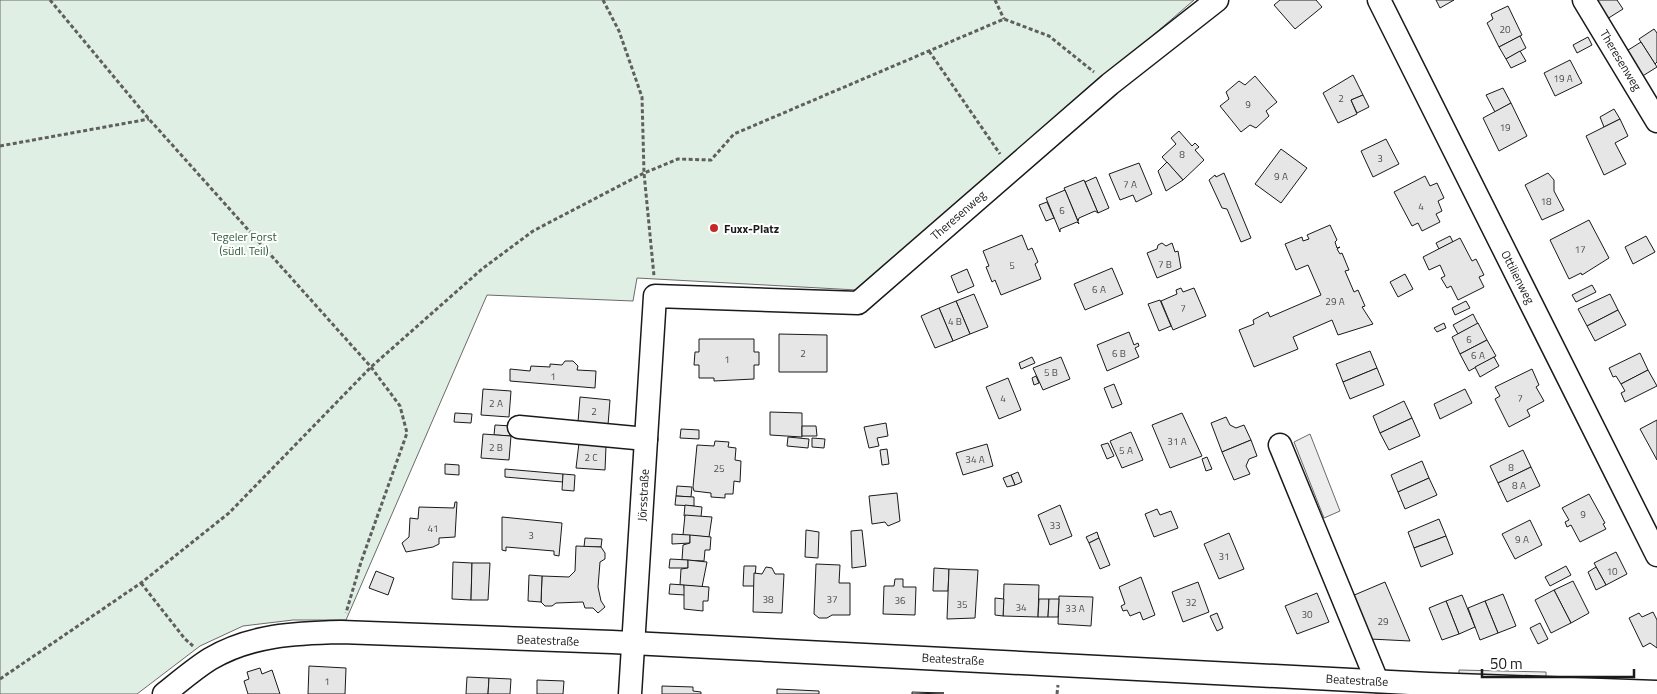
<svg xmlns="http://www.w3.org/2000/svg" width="1657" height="694" viewBox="0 0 1657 694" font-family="'Titillium Web',sans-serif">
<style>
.green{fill:#e0efe3;stroke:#6a6a6a}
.parking{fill:#ededed;stroke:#6a6a6a}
.building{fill:#e6e6e6;stroke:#1a1a1a}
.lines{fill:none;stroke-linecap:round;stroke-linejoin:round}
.minor-casing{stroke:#1a1a1a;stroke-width:25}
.path{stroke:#5f5f5f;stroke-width:3;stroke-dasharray:4 2.5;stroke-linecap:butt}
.minor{stroke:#fff;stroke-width:22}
.poi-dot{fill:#c62828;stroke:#fff;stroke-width:2}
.labels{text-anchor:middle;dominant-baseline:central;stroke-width:4;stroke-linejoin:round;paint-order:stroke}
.number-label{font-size:10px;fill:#4d4d4d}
.street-label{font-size:12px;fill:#1a1a1a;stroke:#fff}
.poi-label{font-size:12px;font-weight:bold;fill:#1a1a1a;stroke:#fff;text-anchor:start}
.park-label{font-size:12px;fill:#2b5a34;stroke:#fff}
</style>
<rect width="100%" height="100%" fill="#fff"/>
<polygon class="green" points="0,0 1194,0 857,290 637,278 633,301 487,295 346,620 293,620 243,626 200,646 137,694 0,694"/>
<g class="parking">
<polygon points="1310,434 1340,511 1324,518 1294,442"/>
<polygon points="1459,670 1546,672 1546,678 1459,676"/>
</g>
<g class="building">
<polygon points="1280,0 1316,0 1322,7 1295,29 1274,5"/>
<polygon points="1436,0 1454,0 1440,8"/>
<polygon points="1594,0 1617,0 1623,9 1607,19"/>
<polygon points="1508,6 1522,35 1499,47 1487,23 1493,19 1491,14"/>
<polygon points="1654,29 1657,33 1657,62 1655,64 1639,39"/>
<polygon points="1520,36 1526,48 1506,59 1499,47"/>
<polygon points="1588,37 1592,45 1577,53 1573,45"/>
<polygon points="1641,42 1657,67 1641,77 1625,52"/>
<polygon points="1520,51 1526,61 1511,68 1506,59"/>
<polygon points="1570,60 1582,83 1555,96 1544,73"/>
<polygon points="1353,75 1363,95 1351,100 1357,114 1338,123 1323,93"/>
<polygon points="1255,76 1277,102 1266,111 1269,116 1256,128 1250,125 1241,132 1220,106 1229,99 1226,92 1239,81 1245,85"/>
<polygon points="1503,88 1511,103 1495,112 1486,95"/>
<polygon points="1363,95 1369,107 1357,113 1351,100"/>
<polygon points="1511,103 1527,136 1499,151 1483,118"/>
<polygon points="1614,109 1620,119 1604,127 1600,117"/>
<polygon points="1620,119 1628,136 1615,143 1626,164 1604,175 1586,136"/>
<polygon points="1179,131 1192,146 1195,143 1199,147 1195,150 1204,160 1183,180 1162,157 1176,144 1171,138"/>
<polygon points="1386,139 1399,164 1373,177 1361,151"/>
<polygon points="1281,149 1307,168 1281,203 1255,184"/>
<polygon points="1167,162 1183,180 1166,191 1158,171"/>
<polygon points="1139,163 1152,194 1136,202 1133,195 1120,200 1109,174"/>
<polygon points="1224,173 1251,238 1241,242 1227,209 1222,208 1209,180 1215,175 1216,177"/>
<polygon points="1548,173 1554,180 1554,191 1564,210 1542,220 1525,185"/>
<polygon points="1425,176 1430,186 1437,183 1444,198 1438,201 1442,211 1436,214 1440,222 1422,231 1418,223 1412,226 1394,192"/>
<polygon points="1096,177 1109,208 1098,213 1085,182"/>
<polygon points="1084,180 1098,213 1095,211 1079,218 1078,221 1064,188"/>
<polygon points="1065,190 1079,224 1077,222 1060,229 1060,232 1046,198"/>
<polygon points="1047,202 1054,218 1046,221 1039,205"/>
<polygon points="1589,220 1609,258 1582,275 1581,273 1569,279 1550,240"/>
<polygon points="1330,225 1337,240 1335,242 1337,248 1340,247 1337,249 1340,254 1342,253 1349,270 1345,271 1354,292 1358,290 1365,306 1362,307 1373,324 1338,335 1332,320 1293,337 1298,349 1254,367 1239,330 1254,324 1253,320 1268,312 1270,317 1321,295 1308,265 1296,270 1285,244 1302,237 1303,241 1309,239 1307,235"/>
<polygon points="1022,235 1028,250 1032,248 1038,262 1035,264 1041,279 1001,295 995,280 992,282 986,267 989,266 983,251"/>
<polygon points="1450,236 1453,242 1439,249 1436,243"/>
<polygon points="1646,236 1655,252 1633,264 1625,247"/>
<polygon points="1460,238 1472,261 1476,259 1484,275 1479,277 1484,287 1458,300 1451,286 1447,288 1441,278 1445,276 1440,265 1429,270 1423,257"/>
<polygon points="1162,243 1166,246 1172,243 1175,252 1178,251 1181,268 1157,278 1147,253 1157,249 1158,245"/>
<polygon points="1112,268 1123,294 1085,310 1074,284"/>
<polygon points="967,269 974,286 958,293 951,276"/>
<polygon points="1405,274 1413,289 1398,297 1390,282"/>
<polygon points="1592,285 1596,292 1576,302 1572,295"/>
<polygon points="1181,288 1183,292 1194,288 1206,316 1173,330 1161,301 1177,294 1176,290"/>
<polygon points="974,294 988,327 970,334 956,301"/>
<polygon points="1610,294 1618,310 1587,326 1578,309"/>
<polygon points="1160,300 1171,326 1159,331 1148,304"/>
<polygon points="956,301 970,334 953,341 939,308"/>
<polygon points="1466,301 1470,308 1455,315 1452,308"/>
<polygon points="939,308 953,341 935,348 921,316"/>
<polygon points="1618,310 1626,325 1595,341 1587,326"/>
<polygon points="1473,314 1478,324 1458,334 1453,325"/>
<polygon points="1444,323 1446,328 1437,332 1434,328"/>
<polygon points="1478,323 1487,340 1460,354 1452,337"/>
<polygon points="1129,332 1134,345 1138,343 1139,346 1135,348 1139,357 1107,371 1097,345"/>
<polygon points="779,334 827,335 827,372 779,372"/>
<polygon points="699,339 754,339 754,352 759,352 759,365 754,365 754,379 714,381 714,378 699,378 699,365 694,365 695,352 699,352"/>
<polygon points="1487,340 1496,356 1469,371 1460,354"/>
<polygon points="1370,351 1377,368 1343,382 1336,364"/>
<polygon points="1640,353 1648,370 1621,384 1616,376 1613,377 1609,368"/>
<polygon points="1032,357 1035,363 1021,369 1019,363"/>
<polygon points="1061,357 1070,379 1043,390 1033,368"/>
<polygon points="1494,357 1499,366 1480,377 1475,367"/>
<polygon points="565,361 573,361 578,366 577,370 596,371 595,388 510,381 510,369 530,371 531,366 550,367 550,364 562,365"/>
<polygon points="1377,368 1384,385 1350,399 1343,382"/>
<polygon points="1532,369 1539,385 1536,387 1544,401 1527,410 1530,416 1509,427 1495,399 1500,396 1495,387"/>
<polygon points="1648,370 1657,386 1625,402 1621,393 1625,391 1621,384"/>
<polygon points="1036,376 1039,383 1034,385 1032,378"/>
<polygon points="1008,378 1021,410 999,419 986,387"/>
<polygon points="1114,384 1122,404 1112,408 1104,388"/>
<polygon points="483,389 511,391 509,417 481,415"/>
<polygon points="1465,389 1472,403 1440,419 1434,404"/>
<polygon points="580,397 610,400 608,425 578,422"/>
<polygon points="1404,401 1412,418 1380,433 1373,416"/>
<polygon points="770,412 802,413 802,437 770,435"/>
<polygon points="455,413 472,414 471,423 454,422"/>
<polygon points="1182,413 1202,456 1170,468 1152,425"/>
<polygon points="1226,417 1230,425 1236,428 1244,425 1251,440 1222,452 1211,423"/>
<polygon points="1412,418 1420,436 1389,450 1380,433"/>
<polygon points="1657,420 1657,460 1640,429"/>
<polygon points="886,423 888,436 877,438 879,446 869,448 864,427"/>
<polygon points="495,425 512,426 511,436 494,435"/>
<polygon points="802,426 816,426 817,436 802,436"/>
<polygon points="681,429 699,430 699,439 680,438"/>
<polygon points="1131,432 1143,460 1122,468 1110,441"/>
<polygon points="483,434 511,436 509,460 481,458"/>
<polygon points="788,437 809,439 808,448 787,446"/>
<polygon points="812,438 825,439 824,448 812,447"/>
<polygon points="1251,440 1257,456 1249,459 1246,466 1250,474 1234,480 1222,452"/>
<polygon points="715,441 729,442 728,447 736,448 735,460 741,461 740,482 734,481 733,494 725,494 725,498 711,497 711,493 694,491 693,487 697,445 714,446"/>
<polygon points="579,443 606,446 605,470 576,468"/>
<polygon points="1108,443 1114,456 1107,459 1101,445"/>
<polygon points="987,444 993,466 963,475 956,453"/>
<polygon points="887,449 889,464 882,465 880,450"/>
<polygon points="1523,450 1531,467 1498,483 1490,466"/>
<polygon points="1207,457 1212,469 1206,471 1202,459"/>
<polygon points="1422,461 1429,478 1398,492 1391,475"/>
<polygon points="445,464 459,465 459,475 445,474"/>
<polygon points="1531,467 1540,486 1507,502 1498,483"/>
<polygon points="505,469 563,474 563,482 505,477"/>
<polygon points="1018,472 1022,482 1015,485 1011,475"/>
<polygon points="563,474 575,475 574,491 562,490"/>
<polygon points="1011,475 1015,485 1007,487 1003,478"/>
<polygon points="1429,478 1437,495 1405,509 1398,492"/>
<polygon points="677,486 692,487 691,497 676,496"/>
<polygon points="897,493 900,521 888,526 885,522 872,524 869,496"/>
<polygon points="1589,494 1605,523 1603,524 1606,529 1580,542 1571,525 1567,527 1565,522 1569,520 1562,508"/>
<polygon points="676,496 694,497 694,506 675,505"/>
<polygon points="455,502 457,502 455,537 439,538 439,544 433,547 406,552 402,543 409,537 410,518 418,519 419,507 454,508"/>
<polygon points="685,505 702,507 701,517 684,516"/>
<polygon points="1060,505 1072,536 1050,545 1038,515"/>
<polygon points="1157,509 1160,515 1171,511 1178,528 1154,537 1145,514"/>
<polygon points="685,515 712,517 709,537 683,535"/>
<polygon points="502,517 562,523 559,556 554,555 554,551 506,547 506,551 502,550"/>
<polygon points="1439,519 1446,536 1414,548 1408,532"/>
<polygon points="1530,520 1542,545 1515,559 1502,534"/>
<polygon points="806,530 819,532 818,558 805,557"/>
<polygon points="862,530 866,566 852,568 851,531"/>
<polygon points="1097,532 1099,538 1089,543 1086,537"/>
<polygon points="1229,533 1244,569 1219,579 1204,544"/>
<polygon points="672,534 690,535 690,543 672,544"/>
<polygon points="690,535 711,537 710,550 705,550 704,561 682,560 683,545 690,543"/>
<polygon points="1446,536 1453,554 1421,567 1414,548"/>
<polygon points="585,538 602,539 601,547 584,547"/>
<polygon points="1099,538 1110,565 1100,569 1089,543"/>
<polygon points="576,546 601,547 605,553 605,559 600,562 598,587 601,601 605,607 598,613 593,608 585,608 583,602 556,603 552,606 545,606 541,602 542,576 569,577 575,571"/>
<polygon points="1616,552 1627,574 1606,585 1594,563"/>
<polygon points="670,559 688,560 688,568 669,568"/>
<polygon points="688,560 707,562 702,587 680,585 681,569 688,568"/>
<polygon points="453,562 472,563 471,600 452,599"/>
<polygon points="472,563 490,563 488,600 471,600"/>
<polygon points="816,564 840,565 839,583 850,583 850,615 832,615 827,618 819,618 814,614"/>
<polygon points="744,566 756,566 754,586 743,586"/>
<polygon points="1566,566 1571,575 1550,586 1545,577"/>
<polygon points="766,567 772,568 775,574 784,574 782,613 753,612 754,573 762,574"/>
<polygon points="1596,567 1606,585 1596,590 1588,572"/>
<polygon points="934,568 949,569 948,591 933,591"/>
<polygon points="949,569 978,570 975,618 947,619"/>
<polygon points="376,571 394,578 388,595 369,588"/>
<polygon points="529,575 542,576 541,602 528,601"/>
<polygon points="1141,577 1155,615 1143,620 1140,612 1130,616 1127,610 1123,611 1121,606 1125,604 1119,587"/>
<polygon points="895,579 903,579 903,587 916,587 915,615 883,614 884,586 894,586"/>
<polygon points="1573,581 1589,613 1571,623 1554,590"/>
<polygon points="1198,582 1209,612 1183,622 1172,592"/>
<polygon points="1385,582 1410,641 1370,639 1352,596"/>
<polygon points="670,584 684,585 685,595 669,594"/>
<polygon points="1004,584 1039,585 1038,617 1003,616"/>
<polygon points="684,585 709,587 708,601 703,601 703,611 684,609"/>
<polygon points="1554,590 1571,623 1551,633 1535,600"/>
<polygon points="1317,593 1329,622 1297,634 1285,606"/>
<polygon points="1503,594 1516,626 1498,633 1485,601"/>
<polygon points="1462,595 1475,627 1459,634 1446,601"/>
<polygon points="1059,596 1093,597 1091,626 1058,624"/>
<polygon points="995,598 1004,599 1003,616 995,615"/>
<polygon points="1039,599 1049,599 1048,617 1038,617"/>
<polygon points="1049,599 1059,599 1058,617 1048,617"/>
<polygon points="1446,601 1459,634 1442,640 1429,608"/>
<polygon points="1485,601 1498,633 1480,640 1468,608"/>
<polygon points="1653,612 1657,620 1657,648 1650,643 1643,647 1629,618 1639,613 1642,617"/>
<polygon points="1217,613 1223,628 1217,631 1210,616"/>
<polygon points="1540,623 1548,639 1538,644 1530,628"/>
<polygon points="309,666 346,668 345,694 308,694"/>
<polygon points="260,668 262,674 272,670 280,694 248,694 244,681 249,679 247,672"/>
<polygon points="467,677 489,678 488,694 466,694"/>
<polygon points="489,678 511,679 510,694 488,694"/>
<polygon points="537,680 564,681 563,694 537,694"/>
<polygon points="662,686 693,687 693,691 701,692 701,694 662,694"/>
<polygon points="777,689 819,691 819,694 777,694"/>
<polygon points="912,692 944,693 912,694"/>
</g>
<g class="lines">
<g class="minor-casing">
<g id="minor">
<polyline points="1379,0 1657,555"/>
<polyline points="1584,0 1657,121"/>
<polyline points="519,427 646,439"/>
<polyline points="1280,445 1377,681"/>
<path d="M164,694C179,682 194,669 210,659C250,635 296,633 341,632L612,642L1429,684L1657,692"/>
<polyline points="630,694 655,296 858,303 1110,84 1217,0"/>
</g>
</g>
<g class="path">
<polyline points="50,0 149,119 371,367 400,406 407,433 361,562 346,613"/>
<polyline points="603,0 619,31 642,97 644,173 654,276"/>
<polyline points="995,0 1004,19"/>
<polyline points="929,51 1000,154"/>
<polyline points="0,146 149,119"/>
<polyline points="141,583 185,639 193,646"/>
<polyline points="0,679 141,583 229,513 371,367 482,269 533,231 644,173 678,159 711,160 734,134 1004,19 1049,36 1094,72"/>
<polyline points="1057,694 1058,685"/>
</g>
<use href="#minor" class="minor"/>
</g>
<circle class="poi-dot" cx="714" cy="228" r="5"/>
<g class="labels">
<g class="number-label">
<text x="1505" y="29">20</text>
<text x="1563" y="78">19 A</text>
<text x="1341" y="98">2</text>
<text x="1248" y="104">9</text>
<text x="1505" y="127">19</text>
<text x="1182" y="154">8</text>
<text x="1380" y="158">3</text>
<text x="1281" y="176">9 A</text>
<text x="1130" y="184">7 A</text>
<text x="1546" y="201">18</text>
<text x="1421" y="206">4</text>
<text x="1062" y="210">6</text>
<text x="1580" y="249">17</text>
<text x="1165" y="264">7 B</text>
<text x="1012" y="265">5</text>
<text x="1099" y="289">6 A</text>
<text x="1335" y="301">29 A</text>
<text x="1183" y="308">7</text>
<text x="955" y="321">4 B</text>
<text x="1469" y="339">6</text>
<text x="803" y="353">2</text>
<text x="1119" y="353">6 B</text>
<text x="1478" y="355">6 A</text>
<text x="727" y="359">1</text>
<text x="1051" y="372">5 B</text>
<text x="553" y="376">1</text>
<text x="1003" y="398">4</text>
<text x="1520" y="398">7</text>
<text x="496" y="403">2 A</text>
<text x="594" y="411">2</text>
<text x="1177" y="441">31 A</text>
<text x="496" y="447">2 B</text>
<text x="1126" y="450">5 A</text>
<text x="591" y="457">2 C</text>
<text x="975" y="459">34 A</text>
<text x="1511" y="467">8</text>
<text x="719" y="468">25</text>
<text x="1519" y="485">8 A</text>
<text x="1583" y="514">9</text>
<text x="1055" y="525">33</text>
<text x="433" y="528">41</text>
<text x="531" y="535">3</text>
<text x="1522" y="539">9 A</text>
<text x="1224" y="556">31</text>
<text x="1612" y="571">10</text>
<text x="768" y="599">38</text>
<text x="832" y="599">37</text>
<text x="900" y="600">36</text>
<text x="1191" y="602">32</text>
<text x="962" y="604">35</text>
<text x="1021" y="607">34</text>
<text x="1075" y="608">33 A</text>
<text x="1307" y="614">30</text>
<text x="1383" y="621">29</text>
<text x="327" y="681">1</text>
</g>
<g class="street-label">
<text transform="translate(1621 60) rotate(59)">Theresenweg</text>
<text transform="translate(958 215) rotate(-41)">Theresenweg</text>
<text transform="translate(1518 277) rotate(63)">Ottilienweg</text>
<text transform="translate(643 495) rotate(-87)">Jörsstraße</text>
<text transform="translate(548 640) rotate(2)">Beatestraße</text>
<text transform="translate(953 659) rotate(3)">Beatestraße</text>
<text transform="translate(1357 680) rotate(3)">Beatestraße</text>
</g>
<g class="poi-label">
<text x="724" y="228">Fuxx-Platz</text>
</g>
<g class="park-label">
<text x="244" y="236">Tegeler Forst<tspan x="244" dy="14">(südl. Teil)</tspan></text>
</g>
</g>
<path d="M1482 669v8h152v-8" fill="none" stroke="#1a1a1a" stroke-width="2.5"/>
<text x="1490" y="669" font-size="15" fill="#1a1a1a" stroke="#ffffff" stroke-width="4" paint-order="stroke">50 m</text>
</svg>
